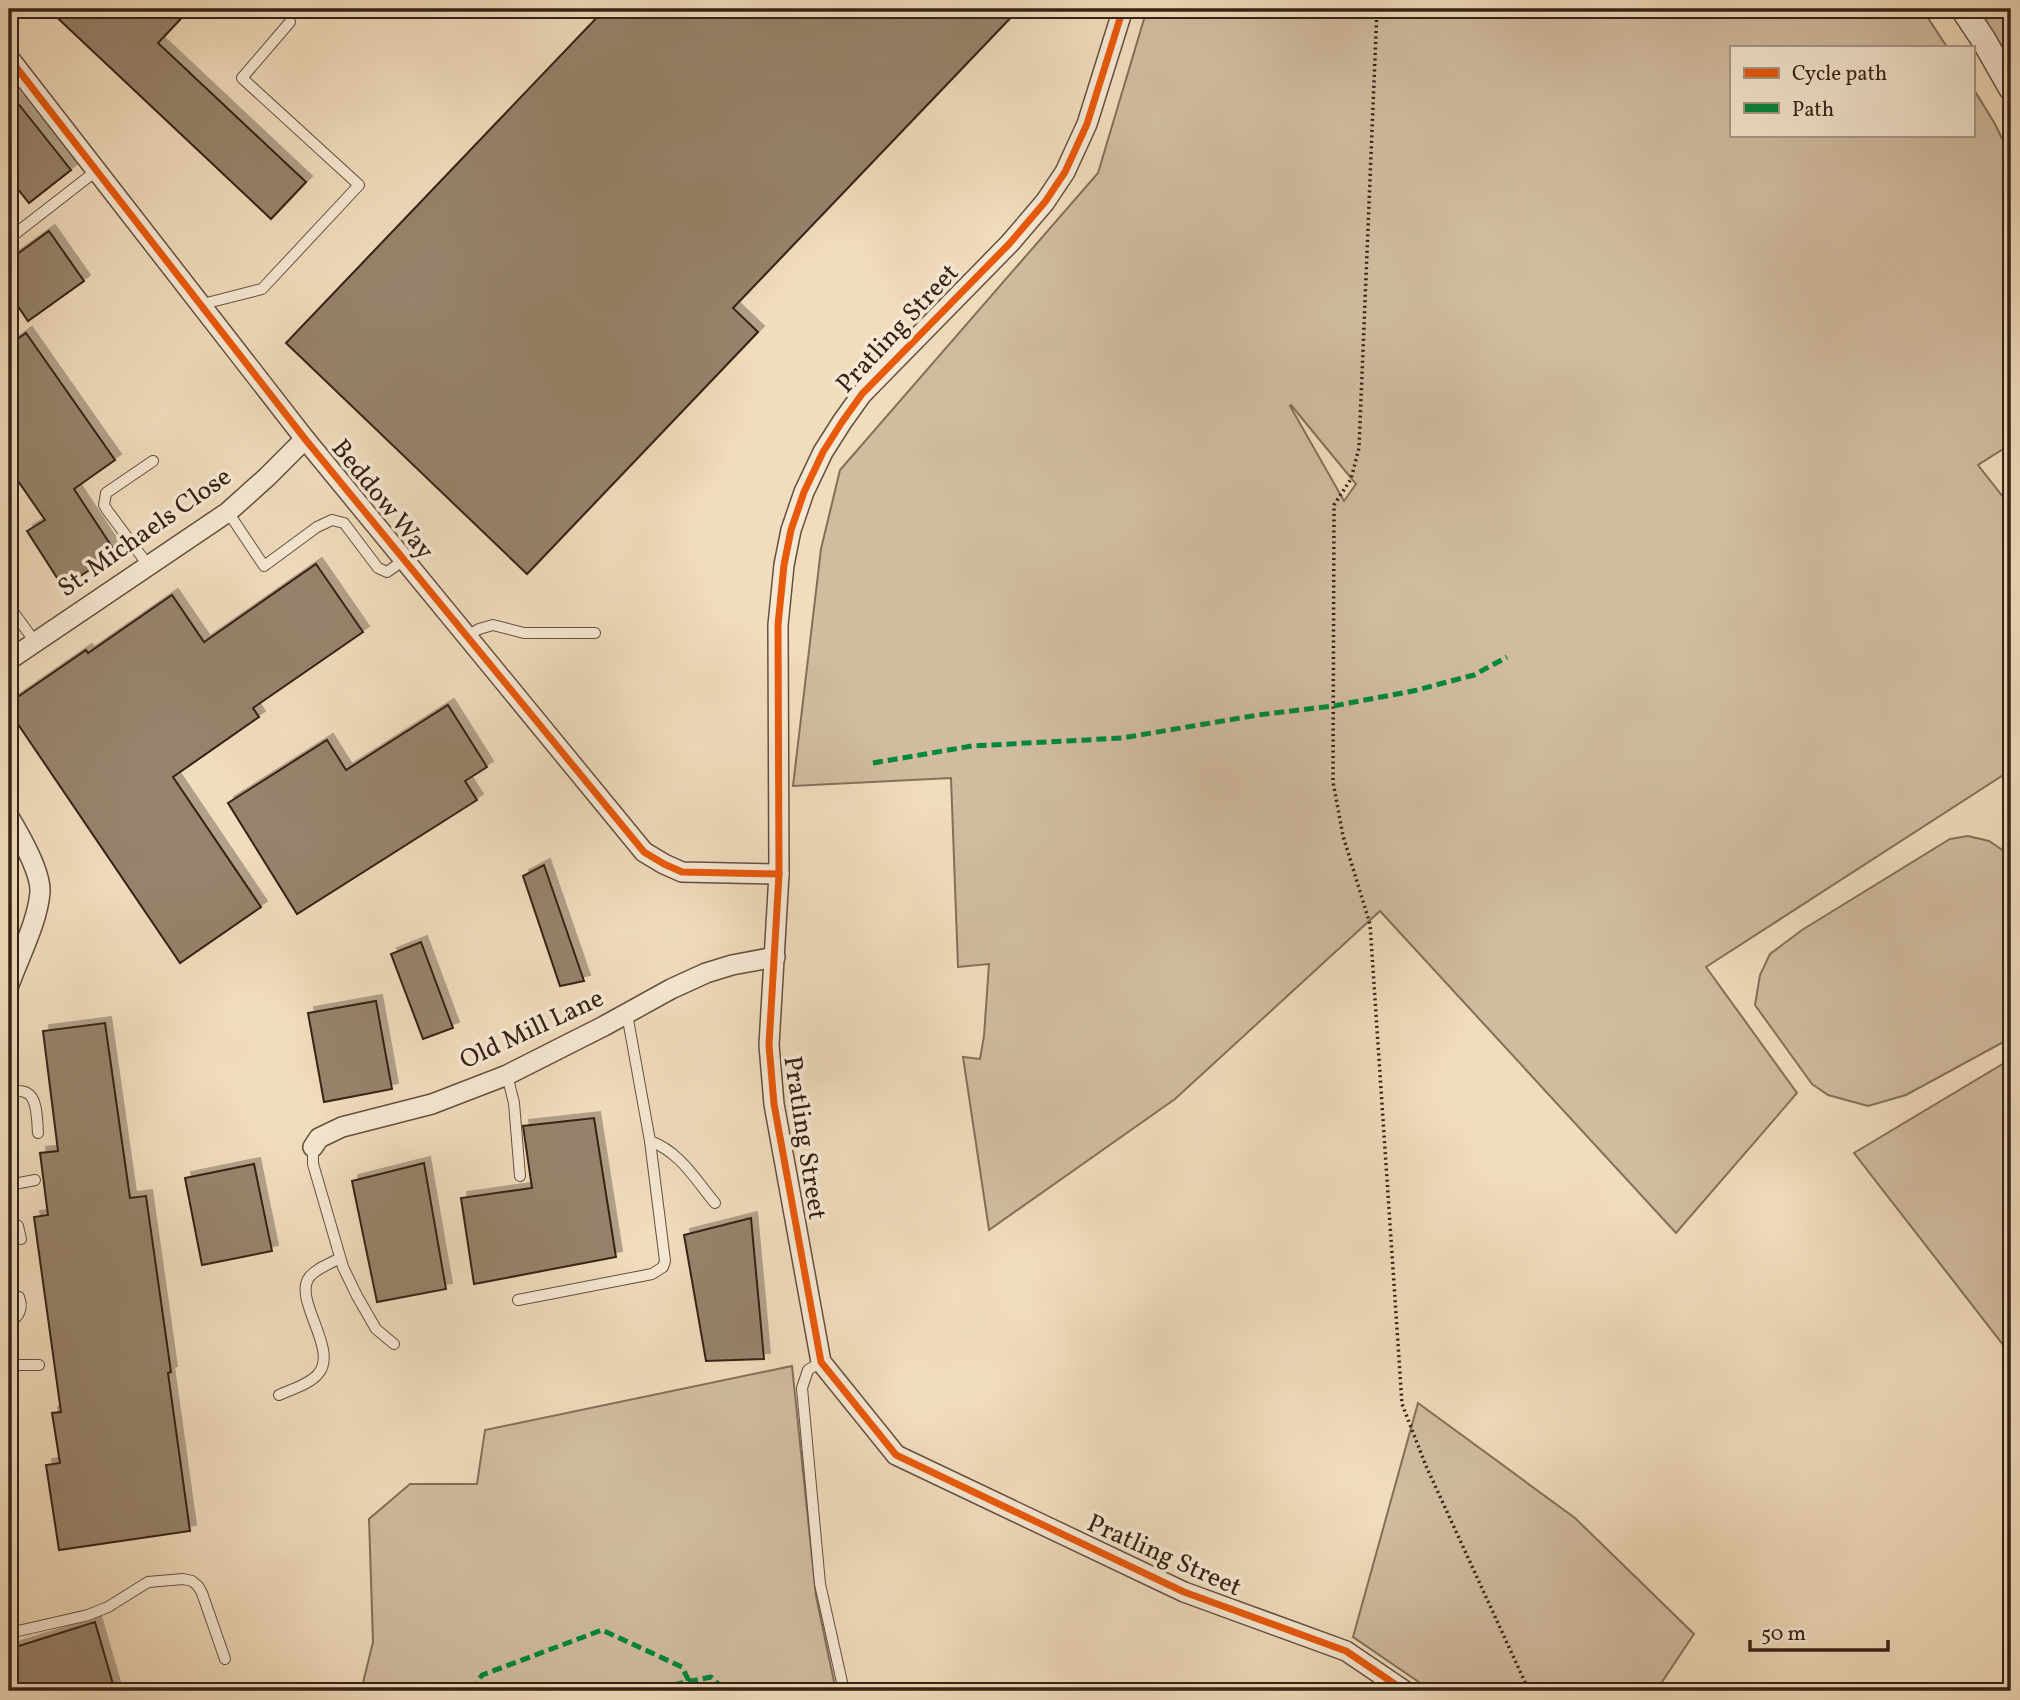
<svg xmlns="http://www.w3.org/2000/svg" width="2020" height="1700" viewBox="0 0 2020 1700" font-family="Vollkorn,serif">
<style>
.green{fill:#d1bca0;stroke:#836f5a;stroke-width:2;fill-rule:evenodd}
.building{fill:#97836c;stroke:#352215;stroke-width:2;filter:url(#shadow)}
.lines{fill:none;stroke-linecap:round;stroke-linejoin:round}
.service-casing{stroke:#64503f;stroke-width:12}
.minor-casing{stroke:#64503f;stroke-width:22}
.tertiary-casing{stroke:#64503f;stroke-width:27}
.path{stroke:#352215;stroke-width:3.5;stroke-dasharray:2 3.5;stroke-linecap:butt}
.service{stroke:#f6e8d3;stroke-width:10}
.minor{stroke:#f6e8d3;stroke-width:19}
.tertiary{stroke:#f6e8d3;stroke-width:24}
.quiet{stroke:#00873e;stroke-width:5;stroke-dasharray:10 5;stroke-linecap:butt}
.cycleway-casing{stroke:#f6e8d3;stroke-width:11}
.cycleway{stroke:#e8590c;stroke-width:7}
.labels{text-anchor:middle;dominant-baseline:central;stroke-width:7;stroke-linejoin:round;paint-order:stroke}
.street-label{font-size:26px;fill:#352215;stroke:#f6e8d3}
</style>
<defs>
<filter id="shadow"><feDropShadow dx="6" dy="-6" stdDeviation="0" flood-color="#0004"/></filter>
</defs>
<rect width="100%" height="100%" fill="#f1dcbc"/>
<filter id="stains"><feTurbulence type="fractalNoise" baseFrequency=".00286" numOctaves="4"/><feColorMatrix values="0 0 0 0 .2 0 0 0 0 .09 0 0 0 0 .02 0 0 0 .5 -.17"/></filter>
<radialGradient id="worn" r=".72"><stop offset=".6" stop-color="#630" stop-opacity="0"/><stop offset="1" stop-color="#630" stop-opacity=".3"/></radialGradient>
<g class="green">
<path d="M1147,9H1922L1947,47H1731V135H1973V88L1995,124L2011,157V444L1978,465L2011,507V770L1706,967L1797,1093L1676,1233L1380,911L1175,1099L989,1230L963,1057L980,1059L984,1036L989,964L958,967L951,778L793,786L821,549L840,470L1098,173ZM1291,405L1356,484L1344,501L1290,406Z"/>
<polygon points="1979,9 2011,9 2011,66"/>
<polygon points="1968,836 1989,841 2011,856 2011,1038 1906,1095 1868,1106 1828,1095 1812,1084 1755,1005 1760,975 1770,954 1802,930 1950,839"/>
<polygon points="2011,1059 2011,1355 1854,1153"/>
<polygon points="792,1366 816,1596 836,1691 361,1691 373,1642 369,1519 410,1484 477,1484 485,1430"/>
<polygon points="1418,1403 1575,1518 1694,1634 1656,1691 1432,1691 1353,1637"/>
</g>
<g class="building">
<polygon points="48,9 190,9 158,43 306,182 271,219"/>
<polygon points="605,9 1019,9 733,308 758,332 527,574 286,343"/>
<polygon points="9,92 71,170 29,203 9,178"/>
<polygon points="49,231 84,281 28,321 9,293 9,260"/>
<polygon points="26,333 115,460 74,489 116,553 63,587 27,531 45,520 9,468 9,345"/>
<polygon points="316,564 363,632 253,708 259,717 173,777 261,907 180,963 9,711 9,703 86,650 88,653 172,595 204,642"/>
<polygon points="448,705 487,767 465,781 477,800 297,914 228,803 327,740 346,770"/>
<polygon points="544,865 584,981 560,986 523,876"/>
<polygon points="421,942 453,1028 423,1039 391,954"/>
<polygon points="376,1001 392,1089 324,1102 308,1013"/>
<polygon points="105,1023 130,1198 146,1196 171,1372 168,1373 190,1531 59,1550 46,1465 60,1463 52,1413 61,1412 34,1217 48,1215 40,1153 58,1151 43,1031"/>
<polygon points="594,1118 616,1257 474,1284 461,1198 532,1188 523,1126"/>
<polygon points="424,1163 446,1289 377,1302 352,1181"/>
<polygon points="254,1164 272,1251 202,1265 185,1178"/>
<polygon points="751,1218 764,1359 706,1361 684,1235"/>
<polygon points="95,1622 115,1691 11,1691 9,1681 9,1649"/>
</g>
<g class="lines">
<g class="service-casing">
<g id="service">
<polyline points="9,226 15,234 96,171"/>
<polyline points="199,305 262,289 359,185 242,78 290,22"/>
<polyline points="228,512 264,566 317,527 332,520 344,523 378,568 387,572 404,560"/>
<polyline points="148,565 107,510 104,505 106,493 153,461"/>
<polyline points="9,606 35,642"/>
<polyline points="467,636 479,629 493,625 524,633 595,633"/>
<path d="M627,1014L650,1141C680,1152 695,1179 715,1203"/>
<polyline points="507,1075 514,1103 520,1176"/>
<path d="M9,1092C14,1091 22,1090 27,1093C38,1098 37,1123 38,1133"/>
<polyline points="313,1147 313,1164 343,1267 357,1296 376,1329 394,1344"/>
<polyline points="9,1185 35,1180"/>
<polyline points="9,1220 18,1226 21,1239"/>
<polyline points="518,1300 652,1274 663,1267 665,1261 650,1141"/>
<path d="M9,1321C20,1318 23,1307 19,1297"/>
<polyline points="821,1362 808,1370 802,1388 820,1584 844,1691"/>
<polyline points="9,1365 39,1365"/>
<path d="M279,1395C292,1389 310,1384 318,1374C339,1351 295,1302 308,1279C314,1269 330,1264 340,1258"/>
<polyline points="9,1633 88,1615 108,1607 148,1582 183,1579 192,1581 198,1586 202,1593 225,1659"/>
</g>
</g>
<g class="minor-casing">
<g id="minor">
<polyline points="1123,9 1087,124 1065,172 1045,202 1010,243 862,394 842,422 823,452 804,492 791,530 784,565 778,625 779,874 769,1045 774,1104 821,1362 896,1455 1184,1592 1346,1651 1405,1691"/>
<polyline points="9,58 305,439 644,852 664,864 682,872 779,874"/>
<polyline points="9,660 228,512 267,477 305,439"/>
<path d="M9,817C19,834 41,871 40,892C38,921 19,957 9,985"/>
<polyline points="313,1147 319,1138 342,1127 432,1104 507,1075 604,1026 671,989 706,973 732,965 775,957"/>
</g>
</g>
<g class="tertiary-casing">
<polyline id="tertiary" points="1963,9 1983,39 2011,88"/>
</g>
<polyline class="path" points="1377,9 1359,448 1351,479 1334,505 1333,782 1343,836 1370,924 1402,1404 1426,1466 1529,1691"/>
<use href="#service" class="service"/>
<use href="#minor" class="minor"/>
<use href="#tertiary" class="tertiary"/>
<g class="quiet">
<polyline points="873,763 972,746 1122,738 1258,715 1333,706 1413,691 1474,675 1507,657"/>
<polyline points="472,1691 482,1675 602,1630 682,1667 694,1691"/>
<polyline points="644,1691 711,1677 726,1691"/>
</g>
<g class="cycleway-casing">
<g id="cycleway">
<polyline points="1123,9 1087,124 1065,172 1045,202 1010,243 862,394 842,422 823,452 804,492 791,530 784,565 778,625 779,874 769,1045 774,1104 821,1362 896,1455 1184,1592 1346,1651 1405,1691"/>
<polyline points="9,58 305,439 644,852 664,864 682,872 779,874"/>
</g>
</g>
<use href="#cycleway" class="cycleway"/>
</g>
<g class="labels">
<g class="street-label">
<text transform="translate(898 329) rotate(-47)">Pratling Street</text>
<text transform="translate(382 500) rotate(51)">Beddow Way</text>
<text transform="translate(145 533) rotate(-35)">St. Michaels Close</text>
<text transform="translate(532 1030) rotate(-25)">Old Mill Lane</text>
<text transform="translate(804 1138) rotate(81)">Pratling Street</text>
<text transform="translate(1164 1556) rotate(24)">Pratling Street</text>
</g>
</g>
<rect width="2020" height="1700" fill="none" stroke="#f1dcbc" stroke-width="35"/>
<rect x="10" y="10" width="1999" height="1679" fill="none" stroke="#352215" stroke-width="3.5"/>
<rect x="18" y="18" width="1985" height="1665" fill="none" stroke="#352215" stroke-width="2"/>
<rect x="1730" y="46" width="245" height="91" fill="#f6e8d3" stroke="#a99987" stroke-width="2"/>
<rect x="1744" y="68" width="35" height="10" fill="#e8590c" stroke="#a99987" stroke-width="2"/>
<text x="1792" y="80" font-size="21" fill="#352215">Cycle path</text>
<rect x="1744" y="103" width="35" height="10" fill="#00873e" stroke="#a99987" stroke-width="2"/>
<text x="1792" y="116" font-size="21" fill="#352215">Path</text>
<path d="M1750 1640v10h138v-10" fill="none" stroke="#352215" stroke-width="3.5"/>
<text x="1761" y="1640" font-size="21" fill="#352215" stroke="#f6e8d3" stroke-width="5" paint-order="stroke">50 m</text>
<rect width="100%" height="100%" filter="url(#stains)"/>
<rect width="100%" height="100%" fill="url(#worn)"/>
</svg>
